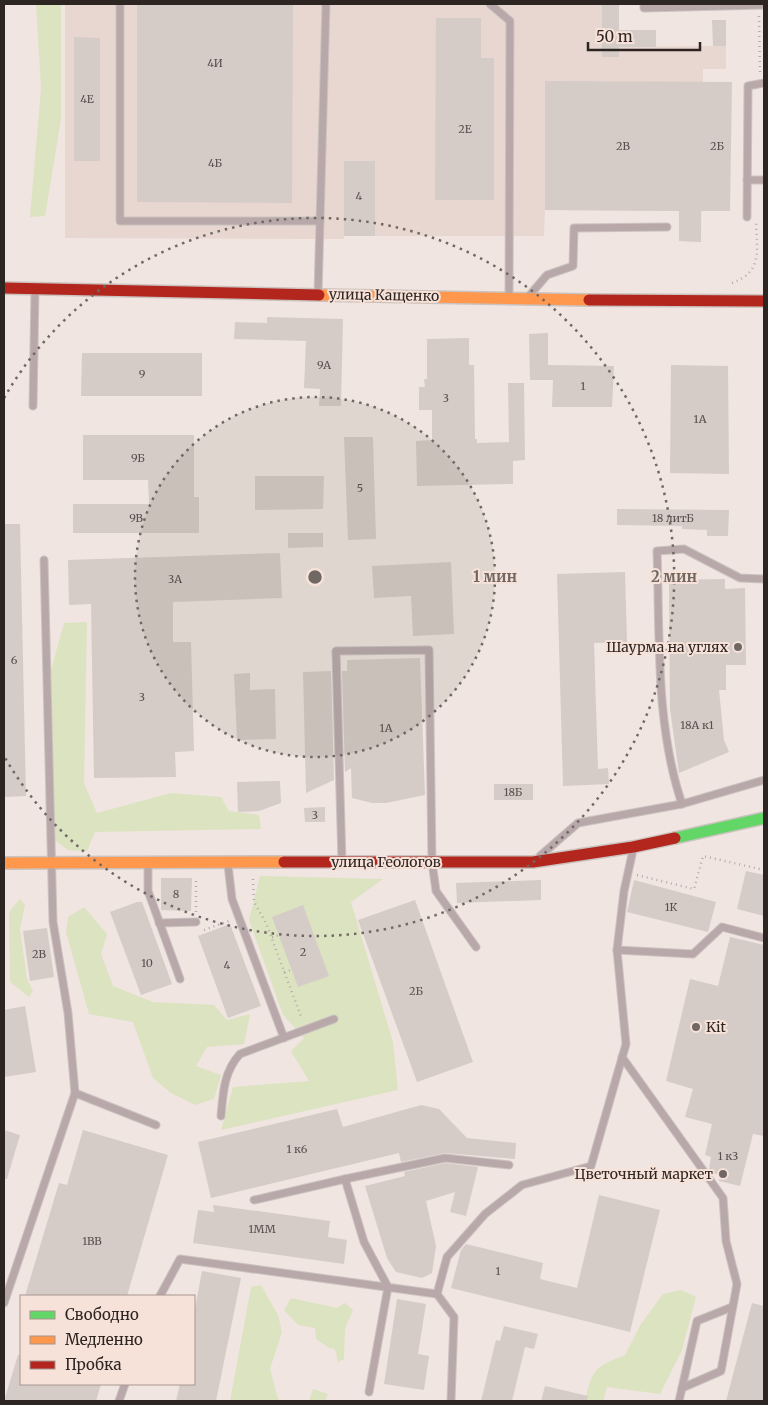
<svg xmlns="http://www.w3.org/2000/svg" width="768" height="1405" viewBox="0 0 768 1405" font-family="Merriweather,serif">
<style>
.commercial{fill:#e8d6d0}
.green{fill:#dce3c1}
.building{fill:#d5ccc7}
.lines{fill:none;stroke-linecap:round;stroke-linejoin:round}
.lane-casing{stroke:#cbc3bf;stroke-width:9}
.fast-casing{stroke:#cbc3bf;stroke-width:14}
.slow-casing{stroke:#cbc3bf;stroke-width:14}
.jam-casing{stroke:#cbc3bf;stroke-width:14}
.path{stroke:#b7aaaa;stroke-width:2.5;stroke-dasharray:1 4;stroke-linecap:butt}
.lane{stroke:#b8a8aa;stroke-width:7}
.fast{stroke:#63d668;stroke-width:11}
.slow{stroke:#ff974d;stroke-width:11}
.jam{stroke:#b3261e;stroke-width:11}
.ring{fill:none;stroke:#716864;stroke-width:2.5;stroke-dasharray:2.5 5}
.poi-dot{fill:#716864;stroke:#f7e2d9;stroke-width:2}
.labels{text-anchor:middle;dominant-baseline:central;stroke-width:4;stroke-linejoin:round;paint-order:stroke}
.number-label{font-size:11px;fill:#59504d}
.street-label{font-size:14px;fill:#2d2522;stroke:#f7e2d9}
.poi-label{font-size:14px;fill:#2d2522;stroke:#f7e2d9;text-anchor:end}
.centre{fill:#716864;stroke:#f7e2d9;stroke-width:2.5}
.ring-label{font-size:15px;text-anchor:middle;font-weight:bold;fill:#716864;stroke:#f7e2d9;stroke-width:4;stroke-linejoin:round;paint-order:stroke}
</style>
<rect width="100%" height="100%" fill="#f0e5e0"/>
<polygon class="commercial" points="65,4 619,4 619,47 726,46 726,69 703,69 701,242 679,241 679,211 545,210 544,236 344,236 344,239 65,238"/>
<g class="green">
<polygon points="36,4 61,4 61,119 45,216 30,217 41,88"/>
<polygon points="87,622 84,783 97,813 171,793 221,797 229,811 259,815 261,829 95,832 87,851 68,850 54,840 51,670 64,623"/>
<polygon points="260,876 383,879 351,902 393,1042 398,1090 221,1130 233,1087 309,1081 291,1051 304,1038 283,1015 249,920"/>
<polygon points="20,899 25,905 20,929 27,979 33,991 29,997 10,982 9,912"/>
<polygon points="84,907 107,934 101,954 113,986 153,1002 214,1005 227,1020 250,1014 244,1044 207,1047 196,1066 221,1075 214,1099 195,1105 171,1093 153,1078 133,1022 89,1014 66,932 68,917"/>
<polygon points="261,1285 278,1315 282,1332 270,1369 278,1399 283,1401 230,1401 251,1287"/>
<path d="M681,1290L696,1297L682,1350L660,1394L607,1387L603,1401H585C592,1369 595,1367 625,1355L641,1324L663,1294Z"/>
<polygon points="291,1298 337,1308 345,1303 353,1310 345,1328 344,1359 338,1362 335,1349 329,1348 316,1339 315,1328 298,1325 284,1310"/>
<polygon points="313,1389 328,1394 325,1401 309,1401"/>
</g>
<g class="building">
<polygon points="137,4 293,4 292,203 137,202"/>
<polygon points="602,4 619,4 619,30 656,30 656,47 619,47 619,57 602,57"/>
<polygon points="436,18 481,18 481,58 494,58 494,200 435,200"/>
<polygon points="712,20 726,20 726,46 713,46"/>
<polygon points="74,37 100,38 100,161 74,161"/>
<polygon points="545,81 732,82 730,211 701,211 701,242 679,241 679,211 545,210"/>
<rect x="344" y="161" width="31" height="75"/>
<polygon points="267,317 343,319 341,406 319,406 320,389 304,388 306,341 234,339 235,322 267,323"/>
<polygon points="548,333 548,365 614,366 612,407 552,407 553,380 530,380 529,334"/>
<polygon points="469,338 469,365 474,365 475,439 477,439 477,443 509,442 508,383 524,383 525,460 513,461 513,484 417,486 416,441 432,440 432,410 419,410 419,387 425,387 424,379 427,379 427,339"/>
<polygon points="82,353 202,353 202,396 81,396"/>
<polygon points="671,365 728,366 729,474 670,473"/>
<polygon points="83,435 194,435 194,497 199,497 199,533 73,533 73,504 149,504 148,480 83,480"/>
<polygon points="344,437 373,437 376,539 348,540"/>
<polygon points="255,476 324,476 323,509 255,510"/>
<polygon points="617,509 729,510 728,536 707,536 707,530 682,529 682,526 617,525"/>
<polygon points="4,524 20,524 26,796 4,797"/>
<polygon points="288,533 323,533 323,547 288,548"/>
<polygon points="280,553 282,598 173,602 173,642 191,642 194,751 175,752 176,777 94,778 91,604 69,605 68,560"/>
<polygon points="451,562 454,634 413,636 411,596 374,598 372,566"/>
<polygon points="625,572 627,642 594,643 598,769 608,768 609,784 563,786 557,574"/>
<polygon points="725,579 725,589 745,588 746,665 726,665 726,690 719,690 724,740 729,752 679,773 670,709 669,580"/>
<polygon points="420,658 425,795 386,803 372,803 352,798 351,768 345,772 342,671 347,671 347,660"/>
<polygon points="331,671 334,780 306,793 303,672"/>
<polygon points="250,673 250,690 275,689 276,739 237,740 234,674"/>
<polygon points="280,781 281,803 259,811 238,812 237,782"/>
<rect x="494" y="784" width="39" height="16"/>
<polygon points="325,807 325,822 305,822 304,808"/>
<polygon points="746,871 764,875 764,916 737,909"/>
<polygon points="161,878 192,878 191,911 161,910"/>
<polygon points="541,880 541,900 457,903 456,883"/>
<polygon points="634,880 716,902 708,932 627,912"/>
<polygon points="415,900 473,1062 417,1082 358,920"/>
<polygon points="137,902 142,902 172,984 141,995 110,912"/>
<polygon points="303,905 329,976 298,987 272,917"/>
<polygon points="230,924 261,1006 228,1018 198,936"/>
<polygon points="47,928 54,977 30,981 23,931"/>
<polygon points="730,937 764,945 764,1136 753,1134 740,1186 719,1181 720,1175 712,1173 709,1169 711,1157 705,1155 712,1124 685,1117 693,1089 666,1081 690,979 718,986"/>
<polygon points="25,1006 36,1072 4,1077 4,1010"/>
<polygon points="421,1105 439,1109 467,1138 516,1143 515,1159 445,1153 401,1162 399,1153 211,1198 198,1142 337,1109 343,1127"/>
<polygon points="4,1130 20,1135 7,1179 4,1179"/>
<polygon points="83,1130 168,1155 127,1296 25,1296 59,1183 67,1185"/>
<polygon points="445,1163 478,1167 466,1216 450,1212 455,1192 426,1201 436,1246 432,1273 422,1278 396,1272 387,1258 365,1186 405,1176 404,1172"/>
<polygon points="599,1195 660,1210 630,1332 451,1288 461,1250 466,1244 543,1263 540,1279 577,1288"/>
<polygon points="213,1205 330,1221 328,1237 347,1240 344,1264 193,1243 198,1210 214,1212"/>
<polygon points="202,1271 241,1278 216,1401 176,1401 180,1384 194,1384 194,1314"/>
<polygon points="397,1299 426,1304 418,1354 429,1356 424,1390 384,1384"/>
<polygon points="752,1303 764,1306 764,1401 726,1401"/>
<polygon points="504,1326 538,1334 534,1349 525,1347 512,1401 481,1401 496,1340 500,1341"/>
<polygon points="18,1355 21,1355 21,1384 101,1384 96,1401 4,1401"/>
<polygon points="545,1386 588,1396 587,1401 541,1401"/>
</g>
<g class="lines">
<g class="lane-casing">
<g id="lane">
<polyline points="120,4 120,221 320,221"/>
<polyline points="490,4 510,21 509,298"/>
<polyline points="644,4 644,8 764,5"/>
<polyline points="747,180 764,180"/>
<polyline points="747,217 748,86 764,83"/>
<polyline points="318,294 326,4"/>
<polyline points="529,296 547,275 573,266 574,228 667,227"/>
<polyline points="33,406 35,289"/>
<polyline points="44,560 53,922 68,1013 75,1093 156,1125"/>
<path d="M682,804C655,724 660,635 657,551L684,549L740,578L764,579"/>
<polyline points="540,856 578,823 682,804 764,780"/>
<polyline points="342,862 336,651 429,650 432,862 436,891 476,947"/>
<polyline points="148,865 148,891 180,979"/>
<polyline points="228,865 232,899 284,1038"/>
<polyline points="159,923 196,922"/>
<polyline points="617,950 693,954 722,927 764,938"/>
<polyline points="622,1057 723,1198 726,1241 737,1284 721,1371 682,1388 679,1401"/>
<path d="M221,1116C223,1093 224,1071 240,1054L334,1019"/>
<polyline points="345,1179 445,1158 509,1165"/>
<polyline points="254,1200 345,1179 364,1242 388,1287 369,1392"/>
<polyline points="437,1294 454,1317 451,1401"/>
<polyline points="160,1296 180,1259 437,1294 447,1257 485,1214 522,1185 591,1166 626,1044 617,950 624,891 633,850"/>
<polyline points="4,1303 75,1093"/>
<polyline points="682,1388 697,1321 732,1307"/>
<polyline points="119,1401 125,1384"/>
</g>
</g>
<g class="fast-casing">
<polyline id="fast" points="675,838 764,818"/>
</g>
<g class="slow-casing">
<g id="slow">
<polyline points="319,295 589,300"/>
<polyline points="4,863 284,862"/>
</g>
</g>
<g class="jam-casing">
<g id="jam">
<polyline points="4,288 319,295"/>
<polyline points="589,300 764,301"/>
<polyline points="284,862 533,862 633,847 675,838"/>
</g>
</g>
<g class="path">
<polyline points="759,16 760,73"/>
<path d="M732,283C763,272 757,250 756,223"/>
<polyline points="637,875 694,889 703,856 764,870"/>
<polyline points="253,879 254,902 266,923 302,1019"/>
<polyline points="196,912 196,880"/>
<polyline points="204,930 229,921"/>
<polyline points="272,937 279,935"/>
<polyline points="284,972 291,970"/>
</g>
<use href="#lane" class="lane"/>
<use href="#fast" class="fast"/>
<use href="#slow" class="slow"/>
<use href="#jam" class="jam"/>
</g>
<circle cx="315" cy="577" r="180" fill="#716864" fill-opacity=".12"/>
<g class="ring">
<circle cx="315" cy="577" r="180"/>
<path d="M4 398A359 359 0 1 1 4 756"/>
</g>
<g class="poi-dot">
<circle cx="738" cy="647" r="5"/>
<circle cx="696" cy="1027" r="5"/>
<circle cx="723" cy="1174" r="5"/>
</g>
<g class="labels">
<g class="number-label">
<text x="215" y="63">4И</text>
<text x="87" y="99">4Е</text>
<text x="465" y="129">2Е</text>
<text x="623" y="146">2В</text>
<text x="717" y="146">2Б</text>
<text x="215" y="163">4Б</text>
<text x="359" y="196">4</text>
<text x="324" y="365">9А</text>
<text x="142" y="374">9</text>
<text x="583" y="386">1</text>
<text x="446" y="398">3</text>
<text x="700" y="419">1А</text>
<text x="138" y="458">9Б</text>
<text x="360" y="488">5</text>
<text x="136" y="518">9В</text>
<text x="673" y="518">18 литБ</text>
<text x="175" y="579">3А</text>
<text x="14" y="660">6</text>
<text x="142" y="697">3</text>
<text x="697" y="725">18А к1</text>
<text x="386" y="728">1А</text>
<text x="513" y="792">18Б</text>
<text x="315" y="815">3</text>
<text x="176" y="894">8</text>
<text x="671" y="907">1К</text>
<text x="303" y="952">2</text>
<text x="39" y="954">2В</text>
<text x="147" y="963">10</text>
<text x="227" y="965">4</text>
<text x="416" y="991">2Б</text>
<text x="297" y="1149">1 к6</text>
<text x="728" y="1156">1 к3</text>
<text x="262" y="1229">1ММ</text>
<text x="92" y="1241">1ВВ</text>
<text x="498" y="1271">1</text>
</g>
<g class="street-label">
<text transform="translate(384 295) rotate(1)">улица Кащенко</text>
<text x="386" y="862">улица Геологов</text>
</g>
<g class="poi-label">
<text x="728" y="647">Шаурма на углях</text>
<text x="706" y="1027" text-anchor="start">Kit</text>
<text x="713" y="1174">Цветочный маркет</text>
</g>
</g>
<circle cx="315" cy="577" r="8" class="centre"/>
<g class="ring-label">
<text x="495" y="582">1 мин</text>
<text x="674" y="582">2 мин</text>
</g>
<rect width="768" height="1405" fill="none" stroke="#2d2522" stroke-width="10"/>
<rect x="20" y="1295" width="175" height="90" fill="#f7e2d9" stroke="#a69690"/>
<rect x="30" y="1311" width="25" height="8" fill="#63d668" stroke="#a69690"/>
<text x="65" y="1320" font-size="15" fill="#2d2522">Свободно</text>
<rect x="30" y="1336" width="25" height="8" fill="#ff974d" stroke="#a69690"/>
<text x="65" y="1345" font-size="15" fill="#2d2522">Медленно</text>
<rect x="30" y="1361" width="25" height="8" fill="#b3261e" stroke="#a69690"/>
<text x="65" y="1370" font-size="15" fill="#2d2522">Пробка</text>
<path d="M588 42v8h112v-8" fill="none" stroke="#2d2522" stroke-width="2.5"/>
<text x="596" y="42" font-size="15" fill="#2d2522" stroke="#f7e2d9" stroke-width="4" paint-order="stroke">50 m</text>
</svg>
